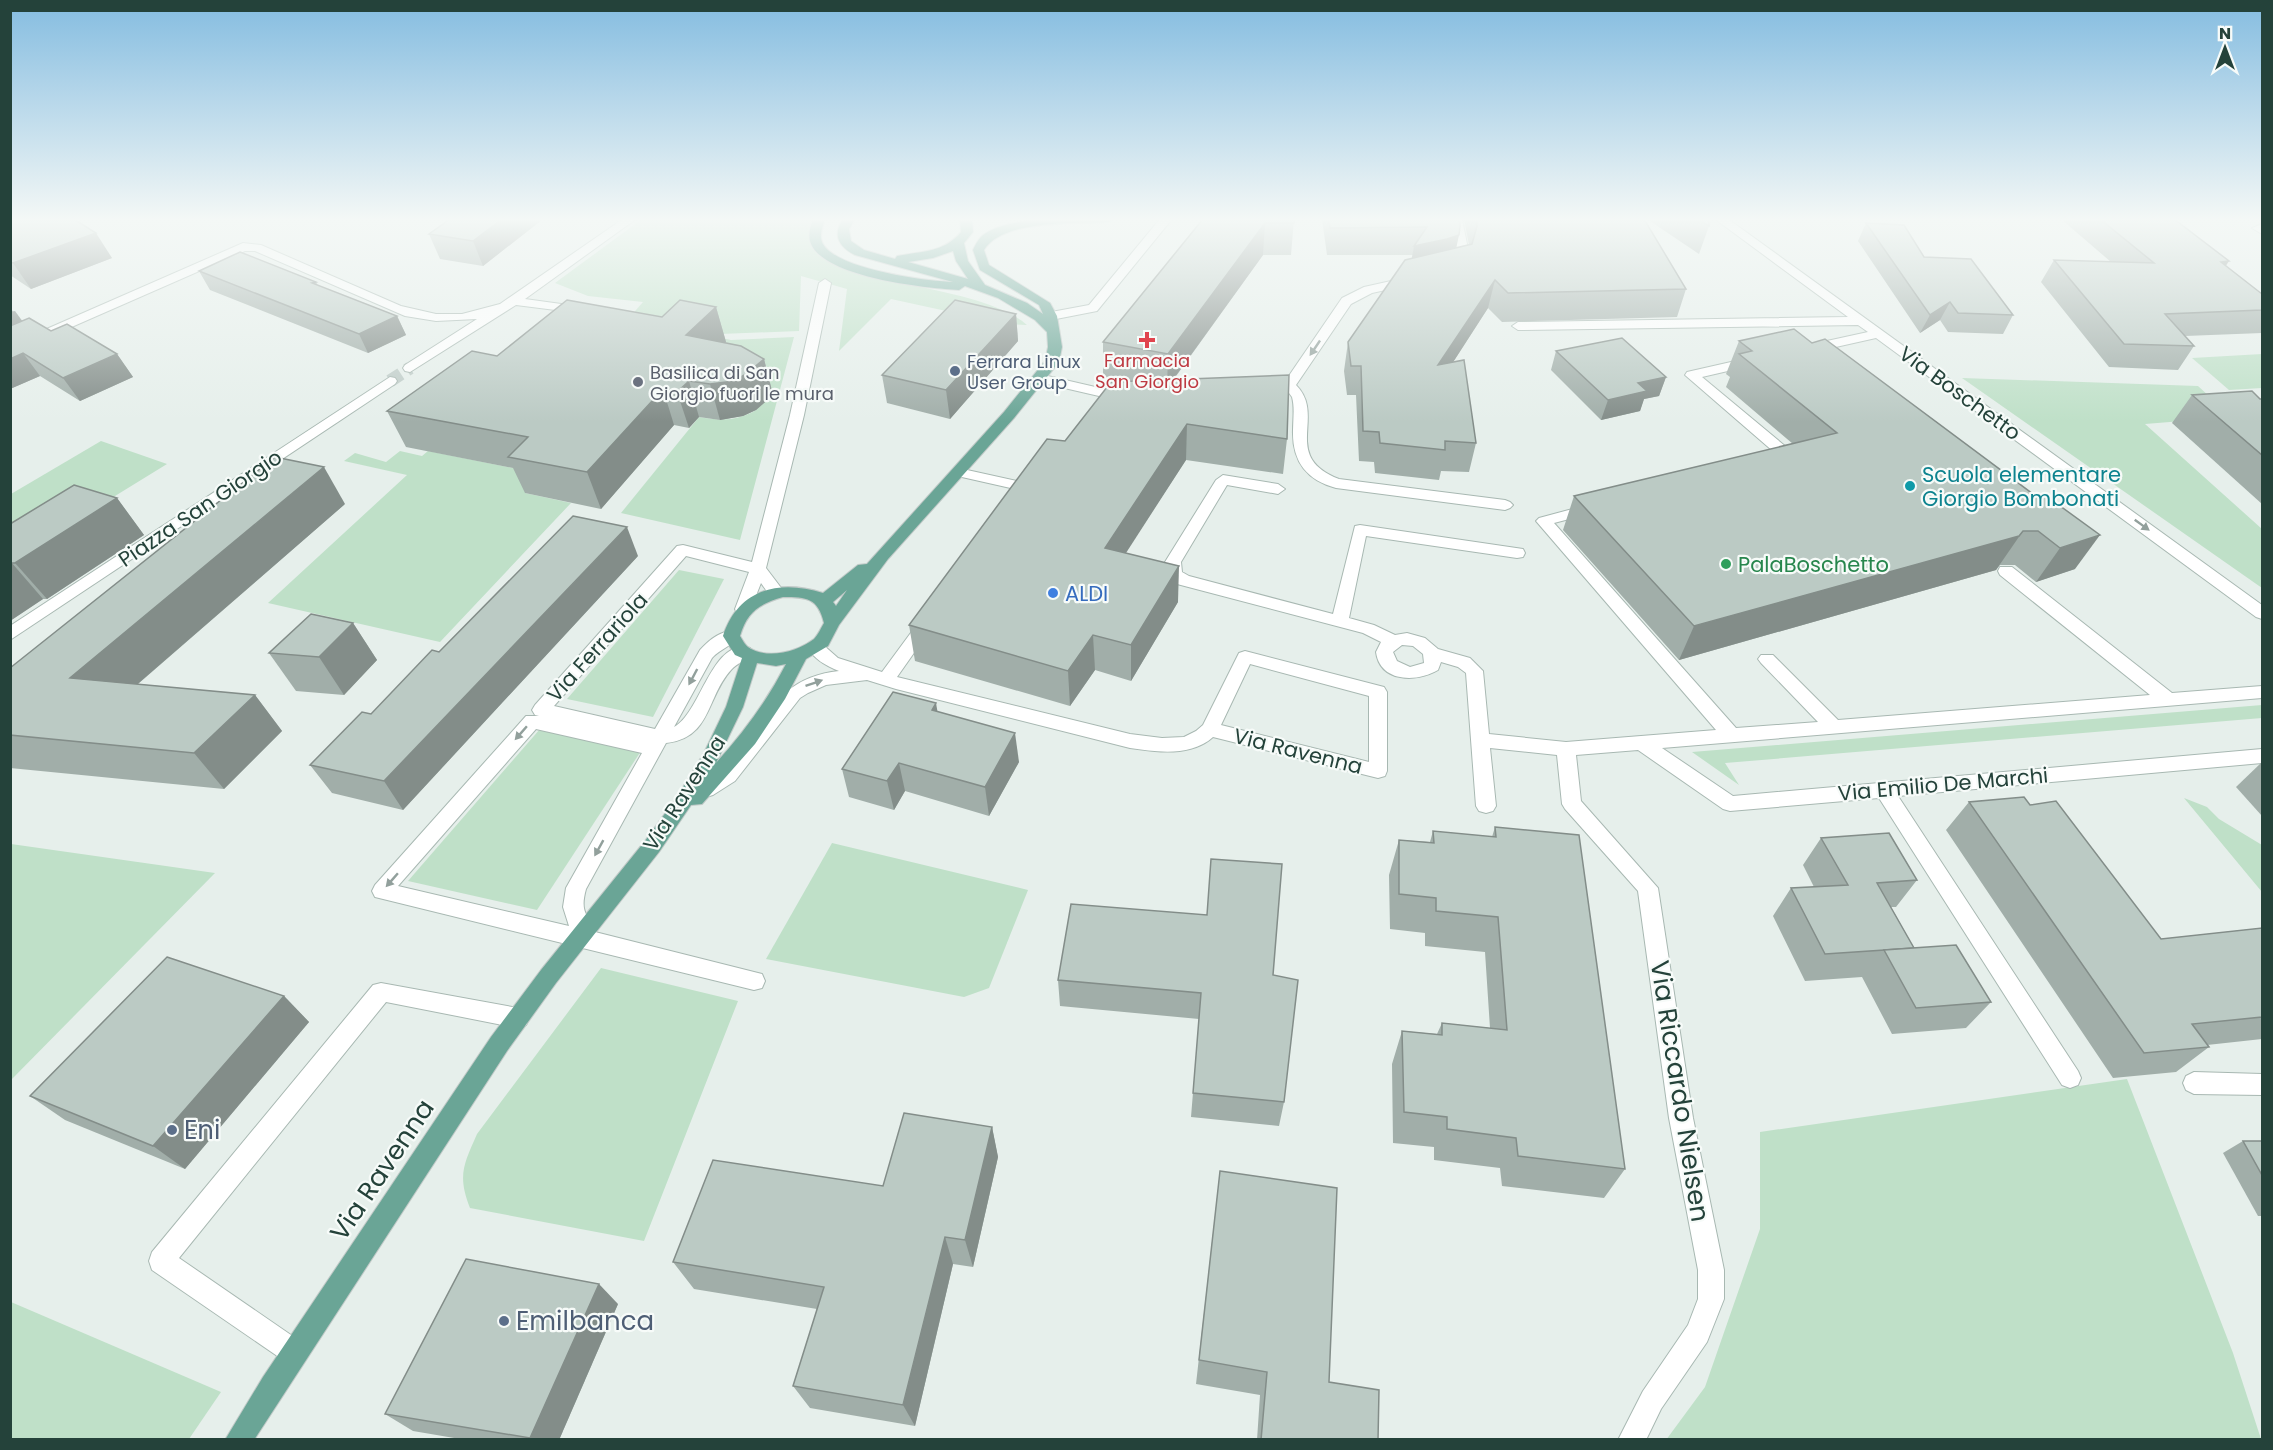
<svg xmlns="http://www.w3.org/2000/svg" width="2273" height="1450" viewBox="0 0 2273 1450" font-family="Poppins,sans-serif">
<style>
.green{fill:#bfe0c8}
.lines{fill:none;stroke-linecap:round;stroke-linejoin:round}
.minor-tunnel{stroke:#bfccc8;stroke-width:13;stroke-dasharray:13 7;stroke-linecap:butt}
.minor-casing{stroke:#a8b8b2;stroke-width:2}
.major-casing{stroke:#c2cac8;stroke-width:2}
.minor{fill:#fff;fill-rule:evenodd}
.major{fill:#6aa596;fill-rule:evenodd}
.wall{fill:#a1aea9}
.shaded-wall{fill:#838d89}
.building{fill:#bbcac4;stroke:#838d89;stroke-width:1.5}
.oneway{fill:#92a09c}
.health-dot{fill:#e0444e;stroke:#f7fbf9;stroke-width:2}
.service-dot{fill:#5c6f8a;stroke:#f7fbf9;stroke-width:2}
.worship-dot{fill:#6b7280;stroke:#f7fbf9;stroke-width:2}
.culture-dot{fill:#0f9aa8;stroke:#f7fbf9;stroke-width:2}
.leisure-dot{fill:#2e9e5b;stroke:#f7fbf9;stroke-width:2}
.shop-dot{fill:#3f7fe0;stroke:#f7fbf9;stroke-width:2}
.labels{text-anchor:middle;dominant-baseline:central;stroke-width:4.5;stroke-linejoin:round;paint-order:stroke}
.far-health-label{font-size:18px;fill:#be3a42;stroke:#f7fbf9}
.far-service-label{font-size:18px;fill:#4e5e75;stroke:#f7fbf9;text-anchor:start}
.far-worship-label{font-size:18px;fill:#5b616d;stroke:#f7fbf9;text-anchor:start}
.street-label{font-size:21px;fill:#24423a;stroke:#f7fbf9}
.culture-label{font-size:21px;fill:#0d838f;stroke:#f7fbf9;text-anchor:start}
.leisure-label{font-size:21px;fill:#27864d;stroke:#f7fbf9;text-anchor:start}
.shop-label{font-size:21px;fill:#366cbe;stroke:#f7fbf9;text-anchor:start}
.near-street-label{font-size:26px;fill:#24423a;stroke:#f7fbf9}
.near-service-label{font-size:26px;fill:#4e5e75;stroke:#f7fbf9;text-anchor:start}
</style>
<rect width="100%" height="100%" fill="#e6efeb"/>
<g class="green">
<path d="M642,219H813C811,229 808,241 814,250C835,284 981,284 1027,325L1006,324L891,299L839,351L847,289L801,276L799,331L720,334L629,318L643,302L588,296L555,283Z"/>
<path d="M681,329L731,340L794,337L740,540L621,513L699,417C720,421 738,421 756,410Z"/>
<polygon points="2262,354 2262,388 2229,390 2192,358"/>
<polygon points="1962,378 2198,386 2232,417 2145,424 2262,529 2262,588"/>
<polygon points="101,441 167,464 11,560 11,494"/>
<polygon points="400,451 422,456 428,451 543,474 525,493 571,503 440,642 268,603 407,475 344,461 355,453 386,462"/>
<polygon points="679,570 724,579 653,717 567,699"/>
<polygon points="2262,705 2262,718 1725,763 1739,785 1692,752"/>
<polygon points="540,729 641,751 537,910 408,881"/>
<polygon points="2184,798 2207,807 2219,819 2262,845 2262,892"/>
<polygon points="832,843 1028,890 989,988 964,997 766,959"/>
<polygon points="11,844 215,873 11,1080 10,844"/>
<path d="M601,968L738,1001L644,1241L470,1208C457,1175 464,1164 477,1134Z"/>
<polygon points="2127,1079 2233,1353 2261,1439 1666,1440 1705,1387 1760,1229 1760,1132"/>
<polygon points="11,1302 221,1392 189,1439 11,1439"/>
</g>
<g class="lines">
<polyline class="minor-tunnel" points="390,381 410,368"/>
<g class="minor-casing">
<g id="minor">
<polygon points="623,219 636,219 525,299 583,307 589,311 587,314 516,305 410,372 405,371 403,368 405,365 477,319 436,321 405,316 255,251 245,251 10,354 10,345 243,243 261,245 401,306 436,314 462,314 500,304"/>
<polygon points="1160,219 1172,219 1097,311 1051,320 1046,319 1045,316 1046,313 1089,305"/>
<polygon points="1450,219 1462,219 1469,254 1464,269 1458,273 1452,269 1457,254"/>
<polygon points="1715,219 1728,219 2262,605 2262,619 2256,617 1876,338 1809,353 1802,349 1804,346 1868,332 1858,325 1518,330 1512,326 1518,322 1848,317"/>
<polygon points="2262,224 2262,234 2252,228"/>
<path d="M1409,277L1415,281L1413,284L1372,293L1351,304L1296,385C1327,416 1280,456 1339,479L1505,500L1510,502L1513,505L1510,508L1505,510L1336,488C1306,480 1292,461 1293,430C1293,419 1295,408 1292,397L1289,393L1270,401L1263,397L1284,383L1342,298L1364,287Z"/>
<path d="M825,279L831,283L804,415L766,568L785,593L783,597H771L761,583L749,613H737L735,609L749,572L686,556L554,706L655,729L700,650C709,640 723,628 737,632L739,636C734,645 720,649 712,658L674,727C701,713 712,637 750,648L753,652C748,660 737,663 731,670C706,697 712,738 666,743L586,889C580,911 586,913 595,932L754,972L762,974L765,981L762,988L754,990L375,897L372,891L375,885L526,716H539L535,715L532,710L535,705L677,546L683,545L752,562L790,415L819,283ZM536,729L642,753L566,888L563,907L569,926L398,886Z"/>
<polygon points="1753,357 1758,358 1760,361 1758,364 1702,377 1797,456 1799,459 1797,462 1782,463 1780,460 1781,458 1685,375 1687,372"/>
<polygon points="1039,374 1130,395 1132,398 1125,402 1034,381 1032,378"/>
<polygon points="390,377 395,378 397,381 395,384 10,640 10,626"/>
<polygon points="958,468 1030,484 1032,487 1023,499 1013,499 1010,496 1015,489 953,475 951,472"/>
<path d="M1223,475L1278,484L1285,489L1278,494L1227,485L1181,562L1182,572L1189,576L1333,614L1355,526L1360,525L1523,549L1525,553L1523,557L1517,558L1366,536L1349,618L1374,625L1395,635L1407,633L1425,638L1438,649L1470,658L1483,671L1489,734L1566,742L1716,730L1536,521L1539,518L1591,504L1596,506L1599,509L1596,512L1554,523L1736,728L1818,722L1761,663L1758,659L1761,655H1773L1838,720L2150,695L2000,575L1998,571L2000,567H2012L2172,693L2262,686V698L1662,748L1733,796L2262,749V763L1898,796L2078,1071L2081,1078L2078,1085L2070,1088L2062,1085L1879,798L1730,811L1723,809L1638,750L1576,755L1581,801L1658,888L1693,1118L1724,1270V1299L1707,1342L1661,1409L1646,1440H1618L1643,1391L1688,1325L1698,1299V1270L1669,1118L1638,891L1565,809L1562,804L1557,755L1490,748L1496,806L1493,811L1486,813L1479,811L1476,806L1466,673L1458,667L1441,662L1438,670C1416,683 1380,682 1376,652L1381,642L1363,633L1177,584L1168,578L1165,562L1216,480ZM1402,645L1413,646L1423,654L1424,663L1410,667L1397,661L1393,652Z"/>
<path d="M927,617L933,619L935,623L897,677L1130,734L1162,738L1184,737L1196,731L1203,725L1239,653L1245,651L1384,687L1387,692V771L1385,776L1378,778L1213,737C1191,757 1157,752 1130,748L896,689L867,680L826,685L808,693L800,698L735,781L713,795L706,797L699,795L697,790C702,780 714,778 722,770C764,730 771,678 839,671C826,666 814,659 807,647L809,643H821L838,658L882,672L921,619ZM1250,664L1369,696V762L1221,725Z"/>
<polygon points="381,983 518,1008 526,1011 529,1018 526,1025 518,1028 386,1002 179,1258 304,1344 308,1353 304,1362 295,1366 286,1362 152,1270 149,1261 152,1252 373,985"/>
<polygon points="2194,1072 2262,1074 2262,1095 2194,1094 2186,1090 2183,1083 2186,1076"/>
</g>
</g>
<g class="major-casing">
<path id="major" d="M813,219H825C823,226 819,234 822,242C833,269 926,281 953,282L855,255C839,247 832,235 843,219H855L849,229L851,241L864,250L895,259L897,256C921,251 944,253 961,232L960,219H972L973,232L964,243L968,261L985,285L1027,303L1043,314L1039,305L980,270L973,250C975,246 978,239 983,235C1012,214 1080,219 1115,219L1109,222C1076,224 1003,219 984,250L989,265L1050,303L1057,316L1062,347L1059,362L1014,418L888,559L839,625L828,646L806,659L785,699L755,744L702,804L691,805L659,852L556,983L507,1051L254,1440H225L263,1377L491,1037L541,970L645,841L677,797L704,753L726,707L742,658L735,655L723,636C738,589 779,579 823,593L858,565L867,564L1004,412L1045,361L1048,347L1047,332L1035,320L998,298L965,286L959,290C925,288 830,278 812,246C807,237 810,228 813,219ZM953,251L956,261L968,279L908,262L933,258ZM847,590L836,606L833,602ZM783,597C807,597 818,598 824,623C821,628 818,635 814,639C797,652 767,660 748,647C745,645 742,639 740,636C747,612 759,604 783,597ZM757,663L776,666L786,664C767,701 744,732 716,763L743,707Z"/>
</g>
<use href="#minor" class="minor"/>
<use href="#major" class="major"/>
</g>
<g class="wall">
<polygon points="10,219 112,258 31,289 10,275"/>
<polygon points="450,219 543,219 483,266 440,259 429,234"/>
<polygon points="1203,219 1294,219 1291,255 1263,255 1174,379 1287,439 1283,474 1186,460 1125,553 1178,602 1131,681 1095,670 1070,706 915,661 909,625 1065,441 1128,381 1103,377 1103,342"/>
<polygon points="1322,219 1459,219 1460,226 1456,248 1469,245 1464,219 1644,219 1686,289 1677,317 1502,322 1488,308 1453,362 1476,443 1469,472 1441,471 1439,480 1375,473 1374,462 1359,461 1356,395 1347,395 1344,371 1348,342 1412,258 1413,255 1327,255"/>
<polygon points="1647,219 1709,219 1709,226 1699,254"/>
<polygon points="2061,219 2174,219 2226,266 2262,294 2262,333 2185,336 2194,346 2178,370 2109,367 2041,282 2054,260 2111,262"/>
<polygon points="1866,223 1924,257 2013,315 2003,334 1948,332 1940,320 1920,333 1858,241"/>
<polygon points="199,271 316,282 318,286 397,316 406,335 368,353 210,290"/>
<polygon points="716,307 726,342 725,343 764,359 773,395 756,410 743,416 720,420 699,417 689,428 674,425 601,509 525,493 513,468 406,447 387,411 497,356 662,317"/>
<polygon points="10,308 22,321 117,354 133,377 80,401 40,376 10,389"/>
<polygon points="1016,314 1018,341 950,419 887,403 882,375"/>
<polygon points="1739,341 1812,343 2037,497 2075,569 2036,582 2015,565 2000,565 1996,570 1679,660 1563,530 1574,496 1793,444 1726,387 1730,377 1726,374"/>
<polygon points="1556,351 1666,377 1659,396 1644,399 1640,411 1601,420 1551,370"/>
<polygon points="2192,395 2262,399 2262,504 2172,423"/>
<polygon points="117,498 144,535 47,599 43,599 10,621 10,524"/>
<polygon points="345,504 138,684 255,695 282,731 224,789 10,768 10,668"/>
<polygon points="638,556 403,810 332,793 310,765 371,714 439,652"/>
<polygon points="353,623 377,660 344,695 296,691 269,653"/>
<polygon points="938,712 1019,762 989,816 905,791 894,810 849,797 842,769"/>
<polygon points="2262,762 2262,816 2236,787"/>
<polygon points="1969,802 2030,805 2161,939 2262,928 2262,1039 2207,1045 2209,1047 2176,1072 2113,1078 1946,830"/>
<polygon points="1495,827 1625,1169 1604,1198 1502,1186 1500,1168 1434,1160 1434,1147 1393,1143 1392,1064 1402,1031 1437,1034 1442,1023 1490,1028 1485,952 1425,946 1425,933 1390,929 1389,875 1399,840 1430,842 1433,831 1492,837"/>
<polygon points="1821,838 1917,880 1896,907 1891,907 1914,948 1991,1002 1966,1028 1892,1034 1862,977 1805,981 1773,916 1791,888 1814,887 1803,865"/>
<polygon points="1273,975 1284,1102 1279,1126 1191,1117 1199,1019 1060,1006 1058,980"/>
<polygon points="284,996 309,1022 185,1169 65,1120 30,1096"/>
<polygon points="992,1127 998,1157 973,1267 953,1264 915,1426 810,1408 793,1386 817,1309 694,1289 673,1262 883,1186"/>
<polygon points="2243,1141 2262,1141 2262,1216 2258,1216 2223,1153"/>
<polygon points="1220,1171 1329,1382 1378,1440 1257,1440 1260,1395 1196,1384"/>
<polygon points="618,1304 559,1440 466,1440 413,1431 385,1414"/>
</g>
<g class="shaded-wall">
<polygon points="502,219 543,219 483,266 473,241"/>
<polygon points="1265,223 1263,255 1167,388 1168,354"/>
<polygon points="96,233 112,258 31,289 13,263"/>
<polygon points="1459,235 1453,263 1409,274 1414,246"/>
<polygon points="2229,261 2214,284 2221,262"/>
<polygon points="1495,280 1488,308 1432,395 1438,365"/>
<polygon points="1950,302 1940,320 1920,333 1930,315"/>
<polygon points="716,307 726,342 697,370 686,335"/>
<polygon points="15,311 31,333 10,342 10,312"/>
<polygon points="1016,314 1018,341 950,419 946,390"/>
<polygon points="397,316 406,335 368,353 359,334"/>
<polygon points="23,353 40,376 10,389 10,359"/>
<polygon points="117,354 133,377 80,401 63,378"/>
<polygon points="764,359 773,395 756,410 743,416 720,420 710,384"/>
<polygon points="1666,377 1659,396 1644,399 1640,411 1601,420 1608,400 1638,383"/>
<polygon points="689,381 699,417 689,428 677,392"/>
<polygon points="663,389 674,425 601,509 587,472"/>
<polygon points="1187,424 1186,460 1106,584 1105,548"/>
<polygon points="324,467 345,504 103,714 70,678"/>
<polygon points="117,498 144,535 47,599 15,563"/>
<polygon points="627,527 638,556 403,810 384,781"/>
<polygon points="2023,531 1996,570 1679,660 1694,626"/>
<polygon points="2100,535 2075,569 2036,582 2060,548"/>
<polygon points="11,562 43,599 10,621 10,563"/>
<polygon points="1179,566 1178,602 1131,681 1131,645"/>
<polygon points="353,623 377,660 344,695 319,657"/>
<polygon points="1093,635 1095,670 1070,706 1068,671"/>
<polygon points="255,695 282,731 224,789 194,753"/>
<polygon points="936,703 941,732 932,710"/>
<polygon points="1015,733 1019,762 989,816 985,787"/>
<polygon points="899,763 905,791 894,810 887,781"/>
<polygon points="284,996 309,1022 185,1169 153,1146"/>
<polygon points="992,1127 998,1157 973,1267 965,1240"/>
<polygon points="945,1237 953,1264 915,1426 903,1405"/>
<polygon points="599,1284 618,1304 559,1440 532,1440 530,1438"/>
</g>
<g class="building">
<polygon points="10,219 74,219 96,233 13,263 10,262"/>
<polygon points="450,219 502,219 473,241 429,234"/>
<polygon points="1203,219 1294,219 1294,223 1265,223 1168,354 1103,342"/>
<polygon points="1329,219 1459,219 1460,226 1459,235 1447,239 1414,246 1427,227 1330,228"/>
<polygon points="1476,219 1644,219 1686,289 1508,293 1495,280 1438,365 1464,360 1476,443 1445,441 1445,450 1380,443 1379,432 1363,431 1361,366 1351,366 1348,342 1405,260 1472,244 1477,226"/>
<polygon points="1697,219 1709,219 1709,226"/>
<polygon points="2100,219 2174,219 2229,261 2221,262 2262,294 2262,310 2165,314 2194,346 2124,344 2054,260 2154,263"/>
<polygon points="1866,223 1904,225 1924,257 1971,259 2013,315 1958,313 1950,302 1930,315"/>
<polygon points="240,252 316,282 312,283 397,316 359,334 199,271"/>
<polygon points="567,300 662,317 680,300 716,307 686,335 741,346 764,359 746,374 734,381 710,384 689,381 677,392 663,389 587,472 508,457 528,437 387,411 472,351 497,356"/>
<polygon points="955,300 1016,314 946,390 882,375"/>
<polygon points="29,318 51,331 67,324 117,354 63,378 23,353 10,359 10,326"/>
<polygon points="1794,329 1812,343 1825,339 2037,497 2045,495 2100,535 2060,548 2038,531 2023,531 2019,536 1694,626 1574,496 1837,433 1739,354 1752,351 1739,341"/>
<polygon points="1622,338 1666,377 1638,383 1647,391 1608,400 1556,351"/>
<polygon points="1289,375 1287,439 1187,424 1105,548 1179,566 1131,645 1093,635 1068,671 909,625 1047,439 1065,441 1111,382"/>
<polygon points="2252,391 2260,399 2262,399 2262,455 2192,395"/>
<polygon points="275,457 324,467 70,678 255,695 194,753 10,735 10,668"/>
<polygon points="74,485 117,498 15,563 10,563 10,524"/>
<polygon points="573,516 627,527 384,781 310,765 362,712 371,714 432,650 439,652"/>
<polygon points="311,614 353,623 319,657 269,653"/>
<polygon points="893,692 936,703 932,710 1015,733 985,787 899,763 887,781 842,769"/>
<polygon points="2024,797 2030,805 2056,801 2161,939 2262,928 2262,1017 2192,1024 2209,1047 2144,1053 1969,802"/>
<polygon points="1495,827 1579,835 1625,1169 1518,1156 1516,1138 1447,1129 1447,1117 1404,1112 1402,1031 1442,1035 1442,1023 1507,1030 1498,917 1436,911 1436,898 1399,894 1399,840 1434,843 1433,831 1496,837"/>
<polygon points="1889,833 1917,880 1877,883 1914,948 1825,954 1791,888 1848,885 1821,838"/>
<polygon points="1211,859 1282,864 1273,975 1298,980 1284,1102 1193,1093 1201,993 1058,980 1071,904 1207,915"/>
<polygon points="1956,945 1991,1002 1916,1008 1884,950"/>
<polygon points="167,957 284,996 153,1146 30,1096"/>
<polygon points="904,1113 992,1127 965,1240 945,1237 903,1405 793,1386 824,1287 673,1262 713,1160 883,1186"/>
<polygon points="2243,1141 2262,1141 2262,1175"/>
<polygon points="1220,1171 1337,1188 1329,1382 1379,1390 1378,1440 1261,1440 1267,1372 1199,1360"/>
<polygon points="466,1259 599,1284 530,1438 385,1414"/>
</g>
<defs><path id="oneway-solid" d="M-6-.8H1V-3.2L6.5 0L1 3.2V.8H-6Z" transform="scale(1.5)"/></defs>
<g class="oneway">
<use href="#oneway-solid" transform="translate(1315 348) rotate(124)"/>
<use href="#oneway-solid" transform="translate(2142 525) rotate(36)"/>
<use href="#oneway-solid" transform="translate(693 677) rotate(118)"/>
<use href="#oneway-solid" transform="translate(814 683) rotate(-19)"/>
<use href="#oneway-solid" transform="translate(521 733) rotate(131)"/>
<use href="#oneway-solid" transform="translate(599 848) rotate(119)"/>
<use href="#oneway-solid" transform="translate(392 880) rotate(131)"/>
</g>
<linearGradient id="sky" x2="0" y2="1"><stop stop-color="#84bce0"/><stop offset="0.52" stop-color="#f4f8f6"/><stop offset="1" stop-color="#f4f8f6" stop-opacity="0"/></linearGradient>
<rect width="2273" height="422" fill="url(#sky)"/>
<path class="health-dot" d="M1144 331h6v6h6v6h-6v6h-6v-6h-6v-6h6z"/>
<g class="service-dot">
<circle cx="955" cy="371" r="6"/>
<circle cx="172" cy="1130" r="6"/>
<circle cx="504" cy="1321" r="6"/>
</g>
<circle class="worship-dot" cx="638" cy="382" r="6"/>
<circle class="culture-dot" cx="1910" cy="486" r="6"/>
<circle class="leisure-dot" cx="1726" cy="564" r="6"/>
<circle class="shop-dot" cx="1053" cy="593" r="6"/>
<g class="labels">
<g class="far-health-label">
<text x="1147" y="360">Farmacia<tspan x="1147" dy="21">San Giorgio</tspan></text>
</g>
<g class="far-service-label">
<text x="967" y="361">Ferrara Linux<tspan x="967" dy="21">User Group</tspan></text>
</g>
<g class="far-worship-label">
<text x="650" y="372">Basilica di San<tspan x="650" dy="21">Giorgio fuori le mura</tspan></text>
</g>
<g class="street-label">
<text transform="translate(1960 393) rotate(36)">Via Boschetto</text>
<text transform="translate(200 508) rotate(-34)">Piazza San Giorgio</text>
<text transform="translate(597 647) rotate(-48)">Via Ferrariola</text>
<text transform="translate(1298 751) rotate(14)">Via Ravenna</text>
<text transform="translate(1943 784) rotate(-5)">Via Emilio De Marchi</text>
<text transform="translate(684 793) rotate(-57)">Via Ravenna</text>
</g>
<g class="culture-label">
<text x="1922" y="474">Scuola elementare<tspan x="1922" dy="24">Giorgio Bombonati</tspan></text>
</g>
<g class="leisure-label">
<text x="1738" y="564">PalaBoschetto</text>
</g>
<g class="shop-label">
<text x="1065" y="593">ALDI</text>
</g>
<g class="near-street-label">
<text transform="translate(1680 1091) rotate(81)">Via Riccardo Nielsen</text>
<text transform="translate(382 1170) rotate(-56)">Via Ravenna</text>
</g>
<g class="near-service-label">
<text x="184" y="1130">Eni</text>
<text x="516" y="1321">Emilbanca</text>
</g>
</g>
<rect width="2273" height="1450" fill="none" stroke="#24423a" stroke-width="24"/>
<g transform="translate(2225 48)" stroke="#f7fbf9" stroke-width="4.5" paint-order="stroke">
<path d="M0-4.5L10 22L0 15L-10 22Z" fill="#24423a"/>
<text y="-9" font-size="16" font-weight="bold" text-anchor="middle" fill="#24423a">N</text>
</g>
</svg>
